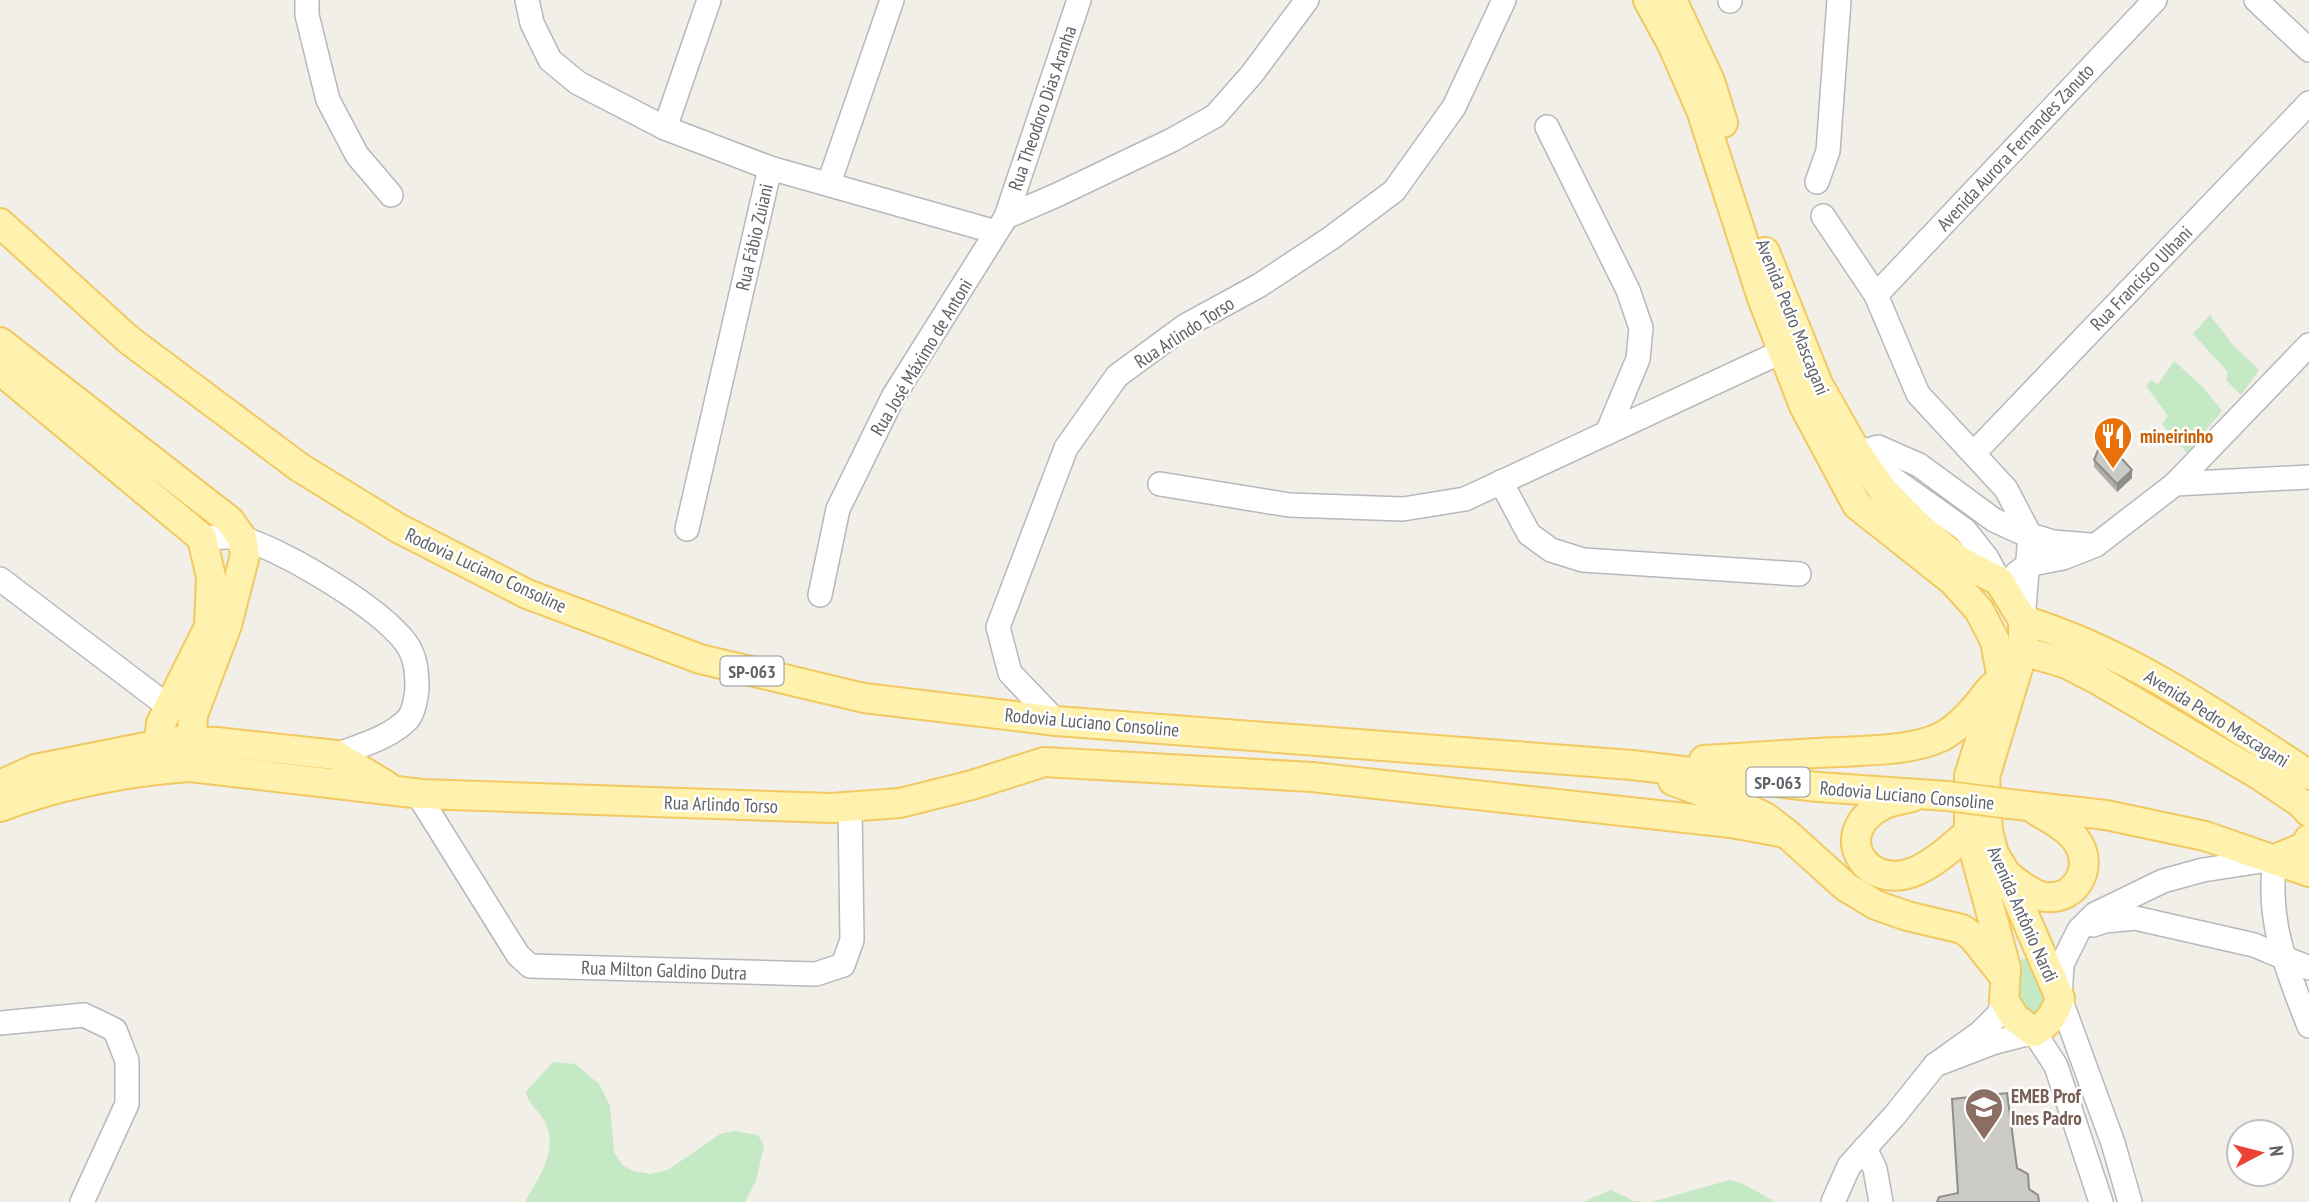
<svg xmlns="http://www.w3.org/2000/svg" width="2309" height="1202" viewBox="0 0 2309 1202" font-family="'PT Sans Narrow',sans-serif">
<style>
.green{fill:#c5e8c5}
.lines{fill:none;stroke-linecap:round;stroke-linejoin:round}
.minor-casing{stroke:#b5b8bc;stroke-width:26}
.major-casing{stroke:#f2c960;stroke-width:32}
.minor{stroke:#fff;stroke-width:23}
.major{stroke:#fff2af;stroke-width:28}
.major-bridge-casing{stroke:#f2c960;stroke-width:32;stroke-linecap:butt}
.major-bridge{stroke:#fff2af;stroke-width:28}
.wall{fill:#afaea9}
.shaded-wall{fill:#8f8d8a}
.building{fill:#cccac5;stroke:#8f8d8a;stroke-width:2}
.labels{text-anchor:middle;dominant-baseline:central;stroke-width:5;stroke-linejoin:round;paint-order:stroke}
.shield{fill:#fff;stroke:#8f9295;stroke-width:2}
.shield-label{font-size:18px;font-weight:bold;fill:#5f6368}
.street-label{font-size:19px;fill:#5f6368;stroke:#fff}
.food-label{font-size:19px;font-weight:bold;fill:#c56008;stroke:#fff;text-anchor:start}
.education-label{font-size:19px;font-weight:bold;fill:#785e54;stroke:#fff;text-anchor:start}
</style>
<rect width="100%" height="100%" fill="#f1efe8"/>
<g class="green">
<polygon points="2210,315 2232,344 2259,370 2241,395 2226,380 2228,372 2193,334"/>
<polygon points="2174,361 2203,387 2222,411 2187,453 2162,424 2168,416 2146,386 2151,380 2158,384"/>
<path d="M2022,959H2030C2039,977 2054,994 2040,1012L2030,1013L2014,1003L2017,963Z"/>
<path d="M553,1062L575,1064L599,1084L610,1106L614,1152L622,1165L633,1171L650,1174L668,1170L720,1134L734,1131L758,1135L764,1146L756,1181L745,1202H525C538,1178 558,1153 546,1124C541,1112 529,1106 526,1092Z"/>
<polygon points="1730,1180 1741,1183 1776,1202 1583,1202 1611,1190 1634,1201 1651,1202"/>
</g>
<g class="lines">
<g class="minor-casing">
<g id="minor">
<polyline points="307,0 307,15 328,100 357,155 391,195"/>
<polyline points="527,0 532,23 550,60 578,83 665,128 770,168 687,529"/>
<polyline points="1730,0 1730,1"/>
<polyline points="2256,0 2309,50"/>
<polyline points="1547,127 1628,290 1641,328 1638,359 1607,433"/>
<polyline points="665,128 709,0"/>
<polyline points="770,168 996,232"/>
<polyline points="1817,182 1828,151 1839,0"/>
<polyline points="829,183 892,0"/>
<polyline points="1823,216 1876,295 1918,394 2006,489 2030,535 2023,620"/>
<polyline points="1006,217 1057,195 1172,140 1215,116 1252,74 1307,0"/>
<polyline points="1876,295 2155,0"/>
<polyline points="1857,453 1878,447 1919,465 1994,520 2020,532 2053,542 2090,545"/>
<polyline points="1974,453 2309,103"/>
<polyline points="1865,462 1892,478 1965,530 1987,558 1999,581"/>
<polyline points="1501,482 1529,534 1551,550 1583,560 1799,574"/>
<polyline points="1160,484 1289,505 1403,509 1465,499 1798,344"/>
<polyline points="2175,484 2309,477"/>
<path d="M202,538C215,538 233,535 245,539C289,554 378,606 406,643C416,657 417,672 417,689C416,698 414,712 408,719C390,738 359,746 336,755"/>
<polyline points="2016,574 2027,565 2063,558 2096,545 2175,484 2309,345"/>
<polyline points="0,579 169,707"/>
<polyline points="820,595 838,509 893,397 1006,217 1079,0"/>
<polyline points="1056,721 1010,673 998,627 1066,448 1117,376 1185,326 1260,285 1331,238 1394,191 1454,107 1504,0"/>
<polyline points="417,793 518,955 530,966 816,974 843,965 852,940 850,805"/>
<polyline points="2093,925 2105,921 2135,918 2254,945 2309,968"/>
<polyline points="0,1023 84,1015 115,1030 127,1061 127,1104 82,1202"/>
<polyline points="1935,1065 1992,1043 2034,1032 2056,1066 2101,1202"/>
<polyline points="1865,1148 1875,1169 1881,1202"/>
<polyline points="1833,1202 1849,1166 1895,1115 1935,1065 1981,1032 1998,1015 2004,1000"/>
<path d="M2130,1202L2113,1143L2060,998L2062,964L2079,930L2095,914L2163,881L2203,870L2275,859C2266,921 2287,970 2309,1026"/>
</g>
</g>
<g class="major-casing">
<g id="major">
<path d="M1648,0L1672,44L1701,110L1762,298L1804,406L1857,505L1953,581L1979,610L1995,641L2001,674L1969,776V832L2006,968L2004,1000L2015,1018L2034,1032C2049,1023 2055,1014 2060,998L2007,875L1994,854L1988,831L1985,777L2023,651V620"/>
<polyline points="1672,0 1710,81 1723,123"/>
<polyline points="0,223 129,340 299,467 398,528 527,594 700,659 864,698 1056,721 1632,765 1818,787 1947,796"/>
<path d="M1765,252L1818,384L1857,453L1882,489L1917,525L1958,560L1999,581L2023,620C2128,652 2218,715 2309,775"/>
<polyline points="0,342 230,521 242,538 245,555 227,625 193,715 190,767"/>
<polyline points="0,370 202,538 211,577 209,627 161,723 157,757 159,769"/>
<polyline points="2023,651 2067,664 2098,680 2259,775 2302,804 2309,812"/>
<path d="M1704,760C1749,757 1794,754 1839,752C1873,750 1910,751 1941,737C1962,726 1977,706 1991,688"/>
<polyline points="1673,781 1744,807 1765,817 1786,833 1846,887 1876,905 1907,916 1962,929 1972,936 2004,976"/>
<polyline points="0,785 35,769 176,741 217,742 336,755 387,786"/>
<path d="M1912,797C1902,800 1890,801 1881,806C1830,833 1865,893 1916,871C1936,862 1953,846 1969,832"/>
<polyline points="2010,804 2106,815 2205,836 2309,872"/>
<path d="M0,807C57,785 128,771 190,767L422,794L831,808L900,803L972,785L1044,762L1312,777L1731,823L1786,833"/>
<polyline points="2275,859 2304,847 2309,839"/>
<path d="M2007,875C2018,883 2031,895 2045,897C2077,901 2095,865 2076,840C2067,827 2050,819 2037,811"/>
</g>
</g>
<use href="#minor" class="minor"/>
<use href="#major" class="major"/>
<g class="major-bridge-casing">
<polyline id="major-bridge" points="1947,796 2010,804"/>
</g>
<use href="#major-bridge" class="major-bridge"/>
</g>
<polygon class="wall" points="2094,460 2132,478 2117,492 2094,467"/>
<polygon class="shaded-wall" points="2132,470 2132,478 2117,492 2117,484"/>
<g class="building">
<polygon points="2103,438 2132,470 2117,484 2094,460"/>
<polygon points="2007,1093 2017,1168 2028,1174 2029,1189 2038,1195 2039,1202 1937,1202 1939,1197 1958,1193 1952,1099"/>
</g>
<defs>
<g id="restaurant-pin" transform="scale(2.0125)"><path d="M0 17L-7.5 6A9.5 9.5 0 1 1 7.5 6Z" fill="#e8710a" stroke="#fff"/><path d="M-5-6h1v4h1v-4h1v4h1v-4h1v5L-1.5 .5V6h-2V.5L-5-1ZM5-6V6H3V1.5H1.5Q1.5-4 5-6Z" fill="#fff"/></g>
<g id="school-pin" transform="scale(2.0125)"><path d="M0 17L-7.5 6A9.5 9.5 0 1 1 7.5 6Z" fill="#8d6e63" stroke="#fff"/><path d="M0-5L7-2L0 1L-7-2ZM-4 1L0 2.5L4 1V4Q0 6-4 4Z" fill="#fff"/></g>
</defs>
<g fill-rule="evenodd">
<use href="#restaurant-pin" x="2113" y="436"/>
<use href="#school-pin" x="1984" y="1107"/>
</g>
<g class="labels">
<g class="shield">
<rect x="720.5" y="656.5" width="63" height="29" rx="5"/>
<rect x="1746.5" y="767.5" width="63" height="29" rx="5"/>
</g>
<g class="shield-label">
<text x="752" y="671">SP-063</text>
<text x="1778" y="782">SP-063</text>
</g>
<g class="street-label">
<text transform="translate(1042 108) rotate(-71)">Rua Theodoro Dias Aranha</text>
<text transform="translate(2015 147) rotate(-47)">Avenida Aurora Fernandes Zanuto</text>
<text transform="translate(754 237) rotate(-77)">Rua Fábio Zuiani</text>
<text transform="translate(2141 278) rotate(-46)">Rua Francisco Ulhani</text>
<text transform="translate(1793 317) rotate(68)">Avenida Pedro Mascagani</text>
<text transform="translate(1184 332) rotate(-33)">Rua Arlindo Torso</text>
<text transform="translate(921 357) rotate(-59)">Rua José Máximo de Antoni</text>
<text transform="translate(486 570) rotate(25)">Rodovia Luciano Consoline</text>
<text transform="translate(2217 718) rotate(32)">Avenida Pedro Mascagani</text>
<text transform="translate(1092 722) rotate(5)">Rodovia Luciano Consoline</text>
<text transform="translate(1907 795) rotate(5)">Rodovia Luciano Consoline</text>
<text transform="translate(721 804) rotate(2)">Rua Arlindo Torso</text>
<text transform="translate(2023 914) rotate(66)">Avenida Antônio Nardi</text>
<text transform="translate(664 970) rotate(2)">Rua Milton Galdino Dutra</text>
</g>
<g class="food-label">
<text x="2140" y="436">mineirinho</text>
</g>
<g class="education-label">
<text x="2011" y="1096">EMEB Prof<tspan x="2011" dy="22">Ines Padro</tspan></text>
</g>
</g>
<g transform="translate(2260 1153) rotate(83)"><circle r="33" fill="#ffffff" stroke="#bfc1c3" stroke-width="2"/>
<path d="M0-5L12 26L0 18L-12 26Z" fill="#ea4335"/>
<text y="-10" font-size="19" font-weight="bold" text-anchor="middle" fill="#5f6368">N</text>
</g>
</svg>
